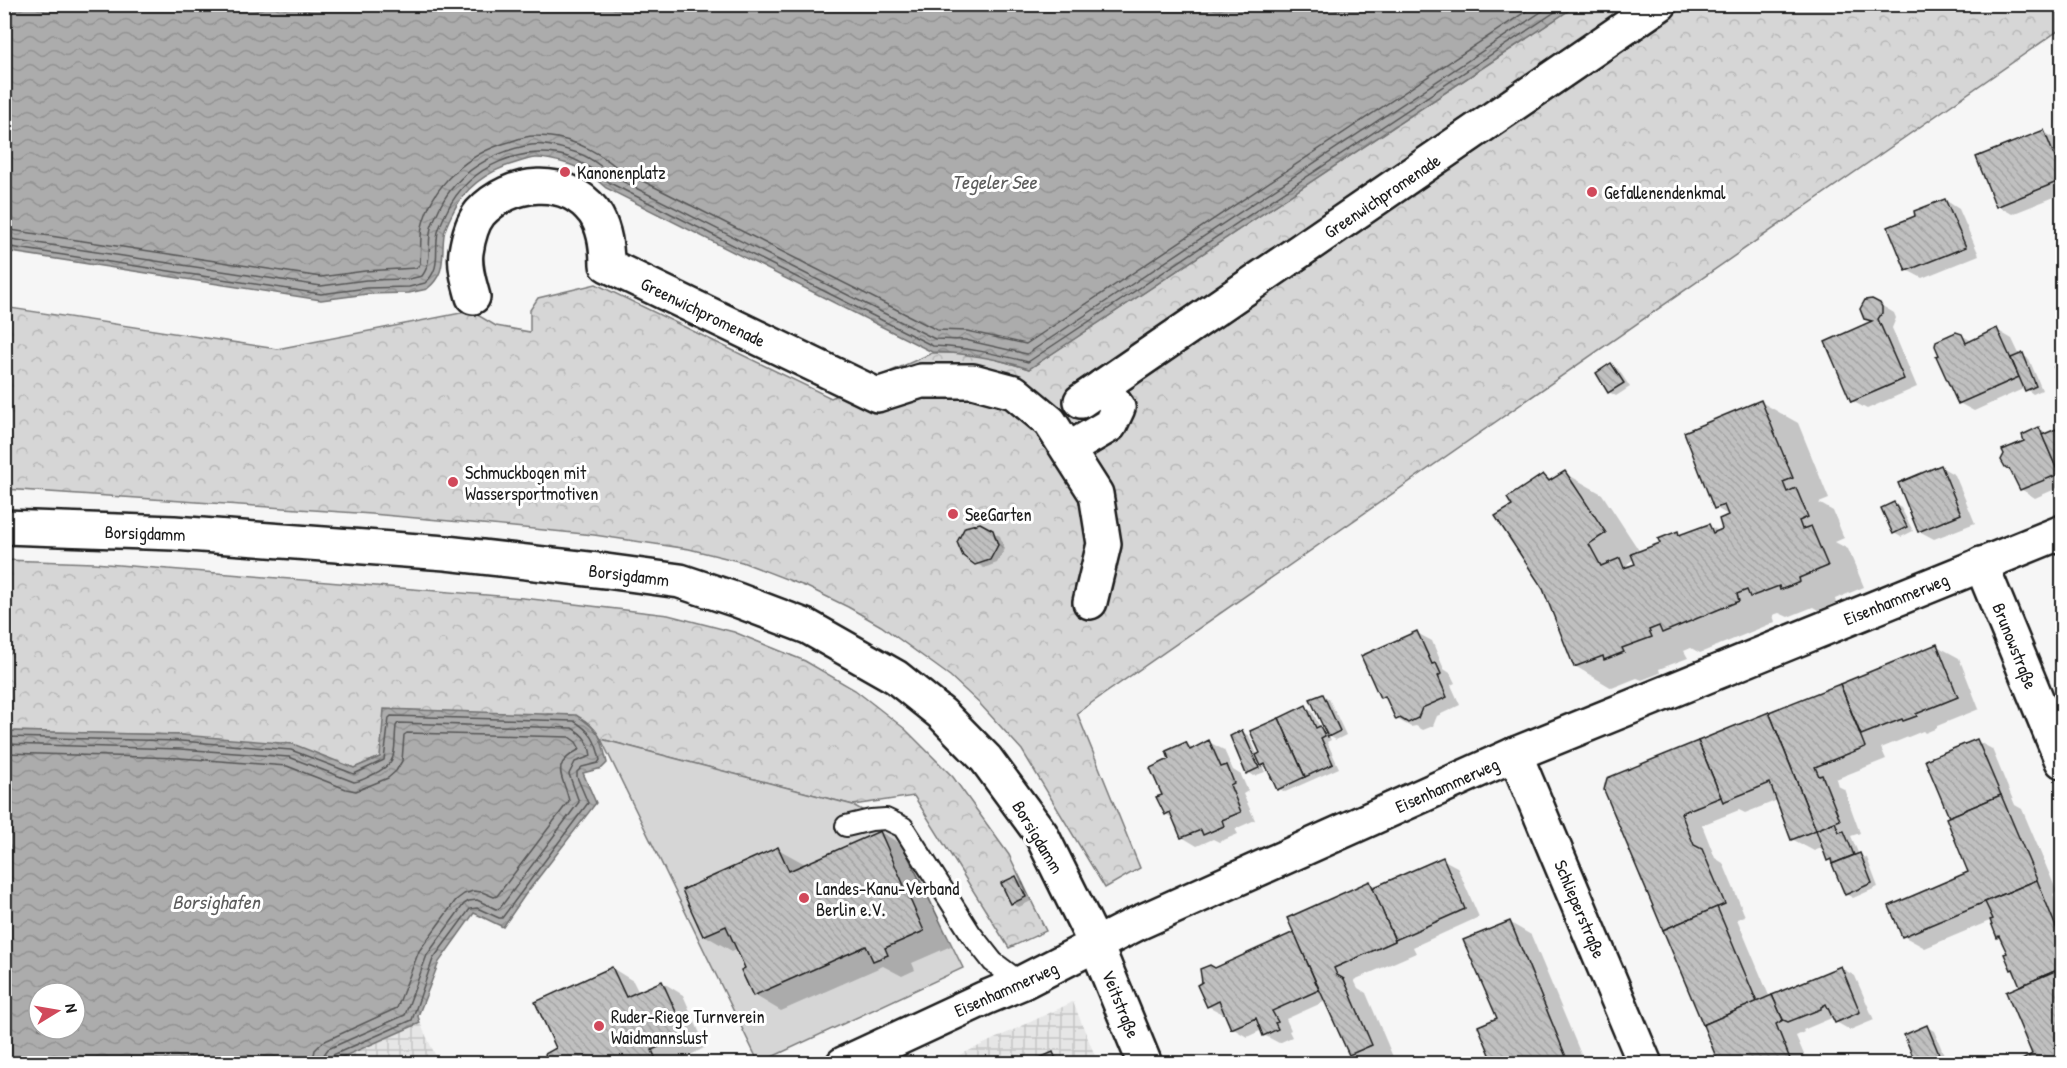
<svg xmlns="http://www.w3.org/2000/svg" width="2067" height="1068" viewBox="0 0 2067 1068" font-family="'Patrick Hand',sans-serif">
<style>
.industrial{fill:url(#industrial-grid)}
.forest{fill:url(#forest-crowns);stroke:#797979;stroke-width:1.5}
.pitch{fill:#d6d6d6;stroke:#797979;stroke-width:1.5}
.water{fill:url(#water-waves);stroke:#727272;stroke-width:1.5;fill-rule:evenodd}
.shadow{fill:#0003;fill-rule:evenodd}
.lines{fill:none;stroke-linecap:round;stroke-linejoin:round}
.shore{stroke:#565656;stroke-width:1.5}
.building{fill:url(#building-back-hatch);stroke:#1c1c1c;stroke-width:1.5}
.lane-casing{stroke:#1c1c1c;stroke-width:24}
.street-casing{stroke:#1c1c1c;stroke-width:38}
.secondary-casing{stroke:#1c1c1c;stroke-width:38}
.lane{stroke:#fff;stroke-width:20}
.street{stroke:#fff;stroke-width:33}
.secondary{stroke:#fff;stroke-width:33}
.poi-dot{fill:#d1495b;stroke:#fff;stroke-width:2}
.labels{text-anchor:middle;dominant-baseline:central;stroke-width:6;stroke-linejoin:round;paint-order:stroke}
.poi-label{font-size:18px;fill:#1c1c1c;stroke:#fff;text-anchor:start}
.street-label{font-size:18px;fill:#1c1c1c;stroke:#fff}
.water-label{font-size:20px;font-style:italic;fill:#5d5d5d;stroke:#fff}
</style>
<defs>
<pattern id="industrial-grid" width="8" height="8" patternUnits="userSpaceOnUse" patternTransform="scale(1.5)"><rect width="8" height="8" fill="#e6e6e6"/><path d="M0 4h8M4 0v8" fill="none" stroke="#c5c5c5"/></pattern>
<pattern id="forest-crowns" width="20" height="18" patternUnits="userSpaceOnUse" patternTransform="scale(1.5)"><rect width="20" height="18" fill="#d6d6d6"/><path d="M2 6a3 3 0 1 1 6 0M12 15a3 3 0 1 1 6 0" fill="none" stroke="#b7b7b7"/></pattern>
<pattern id="water-waves" width="16" height="10" patternUnits="userSpaceOnUse" patternTransform="scale(1.5)"><rect width="16" height="10" fill="#acacac"/><path d="M0 5q4-4 8 0t8 0" fill="none" stroke="#939393"/></pattern>
<pattern id="building-back-hatch" width="6" height="6" patternUnits="userSpaceOnUse" patternTransform="scale(1.5)"><rect width="6" height="6" fill="#c0c0c0"/><path d="M-1 5l2 2M0 0l6 6M5-1l2 2" fill="none" stroke="#a4a4a4"/></pattern>
</defs>
<rect width="100%" height="100%" fill="#f6f6f6"/>
<filter id="ink" filterUnits="userSpaceOnUse"><feTurbulence type="fractalNoise" baseFrequency=".0167" numOctaves="2"/><feDisplacementMap in="SourceGraphic" scale="12" xChannelSelector="R" yChannelSelector="G"/><feConvolveMatrix kernelMatrix="1 2 1 2 8 2 1 2 1" color-interpolation-filters="sRGB"/></filter>
<g filter="url(#ink)">
<g class="industrial">
<polygon points="1073,1002 1098,1063 941,1064"/>
<polygon points="420,1023 439,1063 329,1064"/>
</g>
<g class="forest">
<polygon points="1577,5 2062,5 2062,28 1077,713 1140,868 1105,888 1022,750 980,704 950,676 881,626 848,607 807,587 742,562 689,549 594,535 472,523 372,514 5,489 4,307 277,349 471,311 496,326 530,332 530,310 538,298 596,284 831,398 932,353 963,353 991,358 1029,369"/>
<path d="M4,560L94,563L523,598L668,615L734,632L805,661L855,690L905,729L953,777L1009,855L1046,931L1009,948L914,796L853,805L601,739C586,714 575,715 548,714L380,757L354,768L334,761L181,735L5,731Z"/>
</g>
<polygon class="pitch" points="601,739 853,805 894,828 963,968 759,1063"/>
<g class="water">
<path d="M4,5L5,4L1577,5L1029,369C997,358 965,353 932,352L606,188C595,178 582,168 568,164C558,161 546,158 536,158C530,158 524,161 519,162C490,170 465,186 452,214C449,220 445,228 444,235C441,257 447,273 427,289L409,293L367,294L321,300L5,251Z"/>
<path d="M384,709L576,715C600,730 601,736 607,763L602,768L583,773L596,803L525,895L503,927L474,913L439,962L418,1016L420,1023L329,1063H5V731L181,735L293,744L354,768L380,757ZM39,993H75V1029H39Z"/>
</g>
<g class="shadow">
<polygon points="2044,132 2058,140 2062,150 2062,194 2012,214 1998,206"/>
<polygon points="1945,200 1959,209 1979,255 1922,278 1907,270 1917,217"/>
<polygon points="1879,304 1894,313 1896,318 1892,328 1917,387 1867,409 1852,401 1873,323 1865,318"/>
<polygon points="1997,330 2012,339 2020,356 2022,355 2029,359 2042,390 2033,394 2025,388 1974,411 1959,403 1961,335 1972,341"/>
<polygon points="1611,365 1618,369 1630,387 1616,396 1609,392"/>
<path d="M1761,402L1798,423L1829,499L1819,503L1833,511L1844,538L1835,542L1848,549L1864,587L1835,599L1836,603L1818,610L1813,607L1788,617L1779,613L1773,615L1775,622L1700,653L1691,648L1684,651L1688,658L1659,669L1660,673L1642,680L1637,678L1612,688L1575,666L1514,506L1543,475L1553,481L1565,473L1602,494L1640,552L1661,544L1677,533L1682,536L1708,525L1720,532L1724,530L1730,516L1716,508ZM1634,559L1637,565L1632,567L1627,564Z"/>
<polygon points="2039,429 2048,434 2056,430 2062,434 2062,486 2035,498 2021,489 2026,441"/>
<polygon points="1941,467 1955,475 1975,523 1934,539 1919,531"/>
<polygon points="1894,504 1901,508 1913,531 1901,537 1894,533"/>
<polygon points="979,525 1000,536 1005,549 997,563 984,568 976,563"/>
<polygon points="1417,633 1432,641 1444,669 1450,673 1455,683 1451,685 1460,705 1437,716 1433,726 1423,730 1416,726 1411,727 1397,719 1389,701 1381,697"/>
<polygon points="1937,646 1959,658 1979,709 1937,726 1937,728 1925,733 1923,731 1881,748 1886,759 1836,779 1838,786 1844,789 1860,833 1851,836 1859,855 1867,858 1878,887 1853,898 1846,894 1834,862 1829,860 1824,847 1814,851 1792,839 1778,800 1745,813 1739,810 1702,825 1715,858 1723,863 1745,916 1737,919 1770,998 1841,968 1855,976 1874,1020 1850,1030 1836,1022 1834,1017 1803,1030 1804,1032 1796,1036 1808,1064 1721,1064 1608,779"/>
<polygon points="1323,695 1329,699 1346,735 1336,740 1329,736 1331,740 1327,742 1339,768 1285,792 1278,788 1269,769 1262,765 1265,772 1254,776 1248,772 1242,732 1249,736 1258,756 1306,707 1312,711 1320,727 1327,731"/>
<polygon points="1977,741 1992,749 2015,805 2022,809 2057,892 2053,894 2062,918 2062,1064 2019,1064 2034,1055 2024,986 2016,971 2012,969 2009,953 1992,920 1925,948 1903,936 1970,873 1952,817"/>
<polygon points="1209,742 1224,750 1233,770 1241,775 1248,791 1243,794 1255,820 1235,829 1238,834 1219,842 1213,839 1197,846 1182,837 1175,820 1166,814 1164,795 1171,760 1186,744 1195,749"/>
<polygon points="880,832 908,848 951,946 912,963 915,970 902,976 883,966 781,1011 754,995 747,969 738,948 732,951 704,935 778,849 807,865"/>
<polygon points="1442,859 1457,867 1479,917 1413,947 1416,953 1354,980 1358,988 1366,993 1393,1057 1378,1064 1366,1064 1350,1054 1326,1001 1286,1019 1291,1030 1289,1031 1292,1037 1279,1043 1264,1035 1262,1030 1247,1037 1232,1028 1225,1013 1223,1014 1208,1006 1214,969 1294,934 1369,883 1377,887"/>
<polygon points="1016,878 1023,882 1031,901 1019,907 1012,903"/>
<polygon points="1509,922 1531,935 1585,1064 1496,1064"/>
<polygon points="612,968 633,981 639,993 662,982 683,995 706,1047 673,1064 551,1064 558,1049"/>
<polygon points="1927,1027 1934,1031 1948,1064 1918,1064"/>
<polygon points="1053,1054 1070,1064 1030,1064"/>
</g>
<g class="lines">
<g class="shore">
<path d="M4,229L321,277L365,271L416,268L420,264C421,252 420,239 422,227C432,184 469,153 509,142C518,139 527,135 536,136C568,136 595,149 619,169L937,330L967,331L1026,344L1537,4"/>
<path d="M4,238L321,286L366,280L409,279L422,276C433,261 427,245 431,228C433,221 437,214 440,207C457,172 494,151 531,145C543,143 559,147 571,151C588,155 601,166 614,177L935,339L965,340L1027,354L1553,4"/>
<path d="M4,246L321,294L367,288L409,287L425,283C442,268 434,252 438,232C440,225 444,217 447,211C468,166 525,142 571,158C586,164 598,173 610,183L933,346C970,348 993,353 1028,362L1567,4"/>
<path d="M4,737L181,741L291,750L354,774L384,760L389,718L391,716L574,721C591,731 596,741 600,760L598,763L582,767L577,772V777L588,803L502,918H499L477,908L470,909L433,959L412,1020L333,1055L329,1059V1064"/>
<path d="M4,744L180,749L289,757L354,782C361,781 366,778 372,775C400,762 393,753 396,726L398,723L572,728C584,735 589,742 591,756L575,762L569,774L579,802L500,908L496,909L477,900L469,901L464,904L427,955L405,1015L328,1049L323,1056L321,1064"/>
<path d="M4,753L180,758L287,766L346,789L356,791L388,778L396,771L402,761L404,735L407,733L569,737L576,742L580,749C548,766 564,776 569,801L497,896L494,897L482,892L473,891L464,894L456,900L419,951L397,1008L323,1042L315,1050L312,1064"/>
</g>
</g>
<g class="building">
<polygon points="2044,130 2062,175 2062,180 1996,207 1976,157"/>
<polygon points="1945,199 1966,247 1906,271 1888,227 1915,216 1914,211"/>
<polygon points="1872,299 1880,303 1882,307 1882,313 1878,319 1904,379 1851,402 1825,342 1872,321 1864,319 1860,309 1865,300"/>
<polygon points="1997,328 2019,377 1958,404 1936,356 1939,355 1935,346 1936,341 1956,332 1962,334 1966,343"/>
<polygon points="2023,353 2036,386 2025,391 2011,358"/>
<polygon points="1611,363 1624,383 1608,393 1596,373"/>
<polygon points="2062,364 2062,388 2054,367"/>
<polygon points="1761,400 1793,478 1783,482 1787,492 1796,488 1808,517 1799,521 1802,529 1811,526 1828,566 1799,578 1800,582 1780,590 1779,586 1750,597 1747,590 1737,594 1739,601 1662,633 1659,626 1649,630 1652,637 1622,648 1624,652 1604,660 1603,656 1574,667 1543,589 1495,516 1512,506 1507,498 1543,474 1549,481 1565,471 1606,533 1589,544 1601,566 1620,558 1624,568 1635,564 1631,554 1660,543 1658,539 1678,531 1679,535 1709,524 1713,533 1722,529 1719,519 1728,515 1724,505 1714,509 1684,432"/>
<polygon points="2039,427 2059,474 2020,490 2010,470 2005,467 2001,460 2004,454 2002,450 2024,441 2022,435"/>
<polygon points="2056,429 2062,443 2062,470 2058,472 2042,435"/>
<polygon points="1941,465 1961,514 1918,532 1898,483"/>
<polygon points="1894,502 1907,527 1893,534 1881,508"/>
<polygon points="980,523 993,530 998,545 990,560 975,565 963,556 957,542 965,527"/>
<polygon points="1417,631 1432,664 1436,663 1441,674 1438,676 1447,697 1422,708 1418,718 1408,723 1400,718 1396,720 1385,696 1380,698 1361,656"/>
<polygon points="1937,644 1958,697 1916,714 1917,716 1903,721 1902,719 1861,735 1840,684"/>
<polygon points="1840,684 1865,747 1815,767 1819,776 1822,775 1840,820 1816,830 1769,712"/>
<polygon points="1323,694 1340,731 1328,737 1310,699"/>
<polygon points="1306,705 1316,728 1320,726 1325,736 1321,738 1333,764 1305,777 1279,718"/>
<polygon points="1769,712 1816,830 1791,840 1770,783 1723,802 1698,741"/>
<polygon points="1279,718 1305,777 1277,790 1265,764 1261,766 1256,755 1260,753 1250,731"/>
<polygon points="1242,730 1259,768 1246,774 1230,736"/>
<polygon points="1977,739 2001,795 1949,817 1925,760"/>
<polygon points="1209,740 1221,767 1227,765 1234,783 1230,785 1241,812 1222,820 1224,826 1203,835 1201,830 1181,838 1170,812 1165,815 1156,797 1162,795 1150,768 1169,759 1166,751 1186,742 1190,750"/>
<polygon points="1698,741 1721,797 1681,813 1694,845 1702,849 1725,904 1663,930 1604,790 1607,778"/>
<polygon points="2001,795 2037,880 1902,937 1889,906 1968,872 1946,818"/>
<polygon points="1835,822 1839,832 1844,831 1854,855 1832,864 1831,859 1827,861 1816,830"/>
<polygon points="880,831 924,931 885,948 888,955 873,961 866,946 753,996 741,970 745,968 726,926 703,936 682,890 778,847 789,871"/>
<polygon points="1860,853 1872,883 1845,895 1832,864"/>
<polygon points="1443,857 1465,909 1395,940 1372,888"/>
<polygon points="1016,876 1026,897 1011,904 1001,883"/>
<polygon points="2037,880 2062,942 2062,968 2020,986 2013,969 2011,970 2004,954 2007,953 1999,936 1997,938 1990,920 1993,919 1985,902"/>
<polygon points="1370,881 1395,941 1334,968 1337,975 1344,979 1372,1045 1349,1055 1287,918"/>
<polygon points="1717,907 1757,1002 1703,1025 1663,930"/>
<polygon points="1510,921 1569,1064 1494,1064 1478,1026 1497,1018 1463,940"/>
<polygon points="1294,932 1319,990 1272,1011 1278,1022 1275,1023 1278,1029 1263,1036 1256,1018 1231,1029 1219,1001 1207,1007 1197,985 1202,982 1200,969 1210,965 1215,968"/>
<polygon points="1841,966 1860,1012 1835,1023 1826,1004 1821,1007 1821,1009 1788,1022 1783,1020 1772,995"/>
<polygon points="612,967 626,997 662,981 686,1034 652,1050 658,1064 549,1064 545,1054 556,1048 535,1002"/>
<polygon points="2062,968 2062,1064 2016,1064 2032,1054 2006,992"/>
<polygon points="1772,995 1783,1020 1776,1024 1792,1064 1719,1064 1703,1025"/>
<polygon points="1927,1025 1943,1064 1916,1064 1904,1035"/>
<polygon points="1053,1052 1058,1064 1026,1064"/>
</g>
<g class="lines">
<g class="lane-casing">
<polyline id="lane" points="846,826 871,820 886,819 903,827 971,934 993,962 1021,983"/>
</g>
<g class="street-casing">
<g id="street">
<path d="M473,297C469,282 464,267 466,252C468,239 472,223 480,213C510,180 566,175 594,212C605,228 607,247 607,265L877,395L921,381H973L1014,392L1050,422L1096,494L1104,544L1090,602"/>
<polyline points="1081,401 1660,4"/>
<polyline points="1069,449 1110,425 1118,408 1103,386"/>
<polyline points="1981,564 2062,761"/>
<polyline points="1515,754 1645,1064"/>
<polyline points="843,1064 985,998 1021,983 1136,924 1515,754 2062,532"/>
</g>
</g>
<g class="secondary-casing">
<polyline id="secondary" points="4,527 174,533 446,553 606,571 680,581 737,600 808,627 896,677 942,714 986,759 1041,834 1096,945 1145,1064"/>
</g>
<use href="#lane" class="lane"/>
<use href="#street" class="street"/>
<use href="#secondary" class="secondary"/>
</g>
</g>
<g class="poi-dot">
<circle cx="565" cy="172" r="6"/>
<circle cx="1592" cy="192" r="6"/>
<circle cx="453" cy="482" r="6"/>
<circle cx="953" cy="514" r="6"/>
<circle cx="804" cy="898" r="6"/>
<circle cx="599" cy="1026" r="6"/>
</g>
<g class="labels">
<g class="poi-label">
<text x="577" y="172">Kanonenplatz</text>
<text x="1604" y="192">Gefallenendenkmal</text>
<text x="465" y="472">Schmuckbogen mit<tspan x="465" dy="21">Wassersportmotiven</tspan></text>
<text x="965" y="514">SeeGarten</text>
<text x="816" y="888">Landes-Kanu-Verband<tspan x="816" dy="21">Berlin e.V.</tspan></text>
<text x="611" y="1016">Ruder-Riege Turnverein<tspan x="611" dy="21">Waidmannslust</tspan></text>
</g>
<g class="street-label">
<text transform="translate(1382 196) rotate(-34)">Greenwichpromenade</text>
<text transform="translate(703 312) rotate(26)">Greenwichpromenade</text>
<text transform="translate(145 533) rotate(2)">Borsigdamm</text>
<text transform="translate(629 575) rotate(7)">Borsigdamm</text>
<text transform="translate(1896 599) rotate(-22)">Eisenhammerweg</text>
<text transform="translate(2015 646) rotate(68)">Brunowstraße</text>
<text transform="translate(1447 785) rotate(-24)">Eisenhammerweg</text>
<text transform="translate(1038 837) rotate(59)">Borsigdamm</text>
<text transform="translate(1580 909) rotate(67)">Schlieperstraße</text>
<text transform="translate(1006 989) rotate(-24)">Eisenhammerweg</text>
<text transform="translate(1121 1004) rotate(68)">Veitstraße</text>
</g>
<g class="water-label">
<text x="994" y="181">Tegeler See</text>
<text x="216" y="901">Borsighafen</text>
</g>
</g>
<rect width="2067" height="1068" fill="none" stroke="#fff" stroke-width="24"/>
<rect x="12" y="12" width="2043" height="1044" fill="none" stroke="#1c1c1c" stroke-width="2" filter="url(#ink)"/>
<g transform="translate(57 1011) rotate(79)"><circle r="28" fill="#ffffff" stroke="#a4a4a4" stroke-width="1.5"/>
<path d="M0-4.5L10 22L0 15L-10 22Z" fill="#d1495b"/>
<text y="-9" font-size="16" font-weight="bold" text-anchor="middle" fill="#1c1c1c">N</text>
</g>
</svg>
